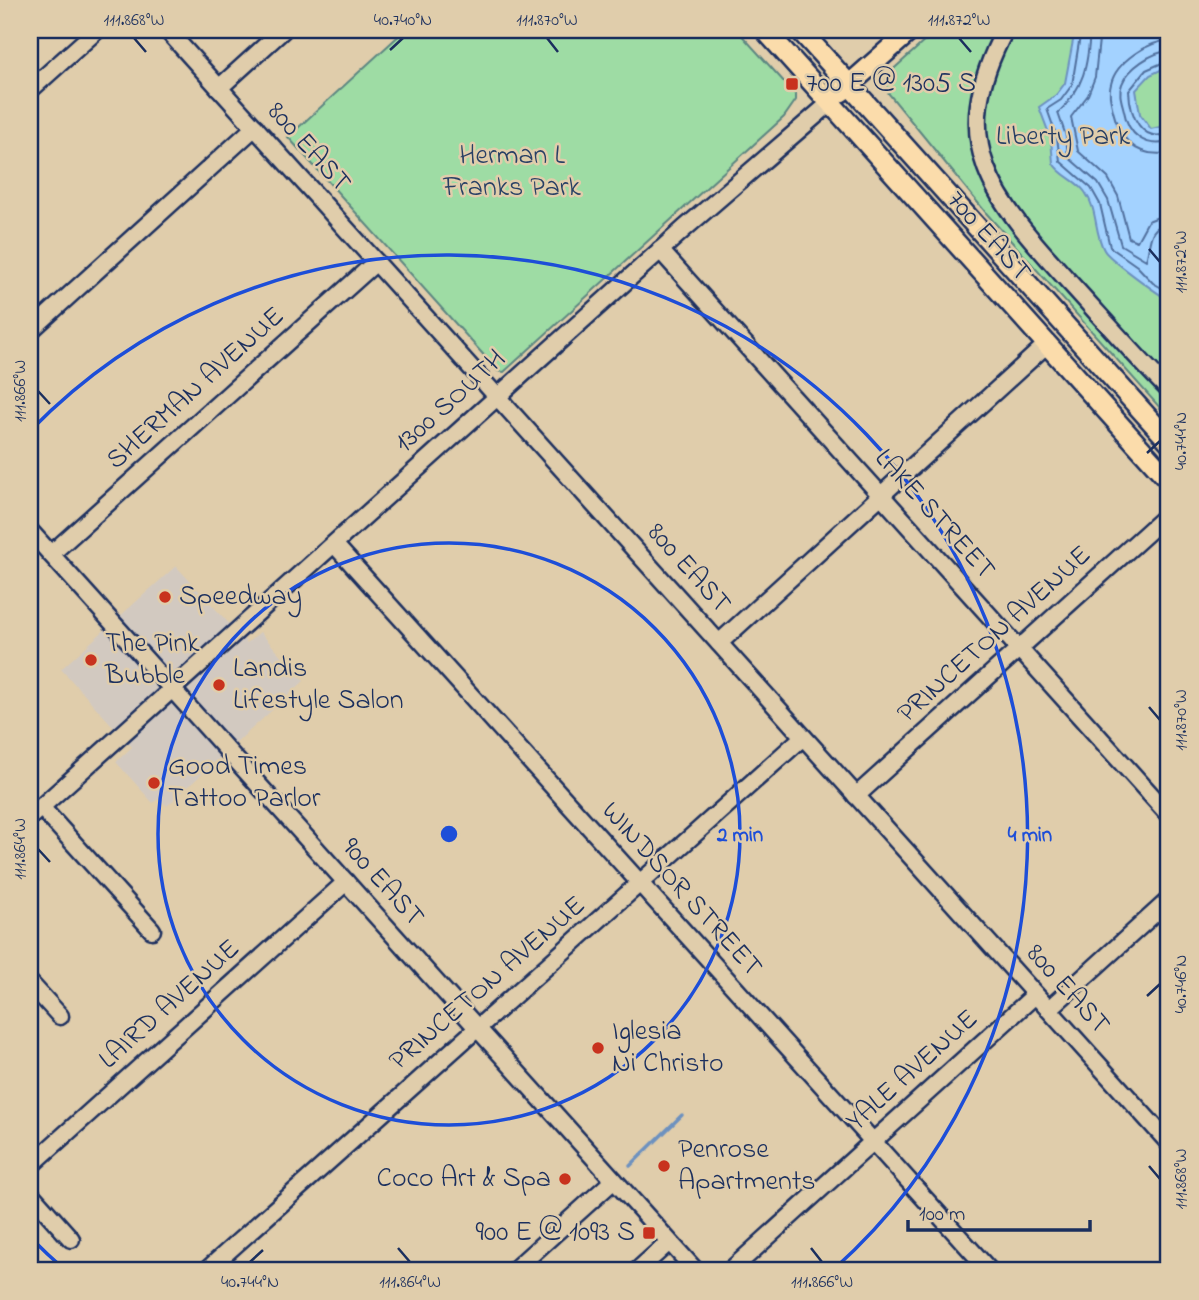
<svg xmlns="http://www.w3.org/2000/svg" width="1199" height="1300" viewBox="0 0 1199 1300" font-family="'Indie Flower',sans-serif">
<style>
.built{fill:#d2c9c0}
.green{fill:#9edca4;stroke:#5c8681;stroke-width:2}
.water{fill:#a3d2ff;stroke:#6d91bf;stroke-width:2}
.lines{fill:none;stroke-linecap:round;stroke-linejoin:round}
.shore{stroke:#51709e;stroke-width:2}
.stream{stroke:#6d91bf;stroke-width:3.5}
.minor-casing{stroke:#1b2f5e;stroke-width:21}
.major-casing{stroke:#1b2f5e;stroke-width:24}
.minor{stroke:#e0cdab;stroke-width:16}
.major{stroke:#fbdcab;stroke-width:19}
.ticks{fill:none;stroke:#1b2f5e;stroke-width:2.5}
.ring{fill:none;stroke:#1d4ed8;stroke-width:3.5}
.poi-dot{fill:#c8321e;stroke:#e0cdab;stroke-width:2.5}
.labels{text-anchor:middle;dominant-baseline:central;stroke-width:5;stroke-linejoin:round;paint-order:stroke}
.poi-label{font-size:28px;fill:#1b2f5e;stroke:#e0cdab;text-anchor:start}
.park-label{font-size:28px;fill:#284065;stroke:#e0cdab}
.street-label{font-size:28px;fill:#1b2f5e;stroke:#e0cdab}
.centre{fill:#1d4ed8;stroke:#e0cdab;stroke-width:3.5}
.ring-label{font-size:21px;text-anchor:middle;font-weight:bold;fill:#1d4ed8;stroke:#e0cdab;stroke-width:5;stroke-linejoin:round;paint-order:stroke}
.neatline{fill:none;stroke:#1b2f5e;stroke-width:2.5}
.ticks-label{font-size:18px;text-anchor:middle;fill:#1b2f5e}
</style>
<rect width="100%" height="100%" fill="#e0cdab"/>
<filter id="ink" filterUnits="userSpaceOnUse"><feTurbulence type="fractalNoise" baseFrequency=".0143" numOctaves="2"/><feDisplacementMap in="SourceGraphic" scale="14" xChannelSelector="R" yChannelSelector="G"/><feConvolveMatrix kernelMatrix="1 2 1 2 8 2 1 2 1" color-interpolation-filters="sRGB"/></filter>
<g filter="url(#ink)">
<polygon class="built" points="176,566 247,643 260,632 304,681 167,806 159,798 153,803 116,762 132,747 61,669"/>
<g class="green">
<polygon points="405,30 737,30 796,95 796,100 784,117 504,372 498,371 288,137"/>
<polygon points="937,30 1169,30 1169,418 987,214 889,94 886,88 887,75"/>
</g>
<path class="water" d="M1075,30H1169V66L1150,75L1136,90L1140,114L1151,129L1169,125V236L1163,252L1169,264V300C1159,295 1108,258 1104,250C1094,232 1098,210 1085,192C1077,180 1060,176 1053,163L1051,139L1039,107L1056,95L1065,83Z"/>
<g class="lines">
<g class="shore">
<polyline points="1081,30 1072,85 1061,100 1047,109 1057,137 1060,161 1091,188 1100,204 1110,247 1137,266 1153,283 1169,292"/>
<path d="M1090,30C1088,65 1084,88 1058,113L1066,136L1068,157L1098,183L1108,200L1121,245L1146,260C1151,245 1147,225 1169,224"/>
<polyline points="1100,30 1095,77 1088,95 1071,117 1078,151 1108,178 1118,196 1129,238 1137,241 1148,221 1169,213"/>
<path d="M1169,41C1148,41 1116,62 1111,84C1108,93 1111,102 1113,111C1120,141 1137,158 1169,153"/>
<path d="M1169,51C1152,52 1128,68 1122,84C1118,93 1122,102 1124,111C1128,135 1145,148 1169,142"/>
<path d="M1169,60L1146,70L1129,91C1130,115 1141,144 1169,133"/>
</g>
<polyline class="stream" points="630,1166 682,1115"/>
<g class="minor-casing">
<g id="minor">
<polyline points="167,30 1169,1143"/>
<path d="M1005,30C944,145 994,199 1071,284C1103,319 1135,356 1169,390"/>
<polyline points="219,88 283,30"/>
<polyline points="30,90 97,30"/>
<polyline points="660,250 1169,815"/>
<polyline points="30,331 255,127"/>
<polyline points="30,531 695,1270"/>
<polyline points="335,545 989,1270"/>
<polyline points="51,554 376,262"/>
<polyline points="719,643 1047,344"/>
<polyline points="856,796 1169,513"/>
<polyline points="41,807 152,930"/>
<polyline points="30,817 685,228 830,103"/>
<polyline points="30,983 60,1016"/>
<polyline points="1049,1009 1169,900"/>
<polyline points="30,1166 346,882"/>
<polyline points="30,1193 71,1239"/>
<polyline points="207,1270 803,737"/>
<polyline points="514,1270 614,1180"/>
<polyline points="638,1270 669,1242"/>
<polyline points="731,1270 1035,995"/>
</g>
</g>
<g class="major-casing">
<g id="major">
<polyline points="765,30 1169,480"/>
<polyline points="800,30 1169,441"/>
<polyline points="841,92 911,30"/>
</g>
</g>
<use href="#minor" class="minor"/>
<use href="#major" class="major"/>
</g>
</g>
<path class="ticks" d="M134,38L146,52M547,38L558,52M959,38L971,52M390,50L403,38M1149,249L1160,262M38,391L50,404M1147,453L1160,441M1149,707L1160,720M38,849L50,862M1147,996L1160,984M1149,1166L1160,1179M398,1248L410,1262M811,1248L822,1262M250,1262L263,1250"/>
<g class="ring">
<circle cx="449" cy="834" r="291"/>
<path d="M64 1269A581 581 0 0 1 31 1238M31 430A581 581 0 1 1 834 1269"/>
</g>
<g class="poi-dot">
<rect x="785" y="77" width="14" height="14" rx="3.5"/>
<circle cx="165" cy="597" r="7"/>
<circle cx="91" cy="660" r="7"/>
<circle cx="219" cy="685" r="7"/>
<circle cx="154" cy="783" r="7"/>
<circle cx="598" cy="1048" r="7"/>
<circle cx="664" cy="1166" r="7"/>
<circle cx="565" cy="1179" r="7"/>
<rect x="642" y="1226" width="14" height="14" rx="3.5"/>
</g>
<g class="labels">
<g class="poi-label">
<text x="806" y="84">700 E @ 1305 S</text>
<text x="179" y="597">Speedway</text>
<text x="105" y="644">The Pink<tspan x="105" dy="32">Bubble</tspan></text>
<text x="233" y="669">Landis<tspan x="233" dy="32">Lifestyle Salon</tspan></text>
<text x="168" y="767">Good Times<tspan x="168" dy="32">Tattoo Parlor</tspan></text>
<text x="612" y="1032">Iglesia<tspan x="612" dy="32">Ni Christo</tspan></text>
<text x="678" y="1150">Penrose<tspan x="678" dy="32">Apartments</tspan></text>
<text x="551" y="1179" text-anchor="end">Coco Art &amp; Spa</text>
<text x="635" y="1233" text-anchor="end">900 E @ 1093 S</text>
</g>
<g class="park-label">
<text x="1063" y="137">Liberty Park</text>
<text x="512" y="156">Herman L<tspan x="512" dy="32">Franks Park</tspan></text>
</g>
<g class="street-label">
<text transform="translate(308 148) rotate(48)">800 EAST</text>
<text transform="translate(988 237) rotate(48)">700 EAST</text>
<text transform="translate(196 389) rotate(-42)">SHERMAN AVENUE</text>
<text transform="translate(451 402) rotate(-42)">1300 SOUTH</text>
<text transform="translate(934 515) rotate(48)">LAKE STREET</text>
<text transform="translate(688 569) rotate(48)">800 EAST</text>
<text transform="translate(995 635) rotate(-42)">PRINCETON AVENUE</text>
<text transform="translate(382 883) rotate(48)">900 EAST</text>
<text transform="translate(681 890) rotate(48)">WINDSOR STREET</text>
<text transform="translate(488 984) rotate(-41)">PRINCETON AVENUE</text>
<text transform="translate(1067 990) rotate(48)">800 EAST</text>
<text transform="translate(170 1005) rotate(-42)">LAIRD AVENUE</text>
<text transform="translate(913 1071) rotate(-42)">YALE AVENUE</text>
</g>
</g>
<circle cx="449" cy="834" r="10" class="centre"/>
<g class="ring-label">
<text x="740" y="841">2 min</text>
<text x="1030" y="841">4 min</text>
</g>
<rect width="1199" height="1300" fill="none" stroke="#e0cdab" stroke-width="77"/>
<path d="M908 1220v10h182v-10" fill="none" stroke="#1b2f5e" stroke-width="3.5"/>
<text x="919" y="1220" font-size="21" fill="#1b2f5e" stroke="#e0cdab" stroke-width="5" paint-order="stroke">100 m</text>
<rect x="38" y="38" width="1122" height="1224" class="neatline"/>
<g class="ticks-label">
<text x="134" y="25">111.868°W</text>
<text x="403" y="25">40.740°N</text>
<text x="547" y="25">111.870°W</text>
<text x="959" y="25">111.872°W</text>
<text transform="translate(1180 262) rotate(-90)" y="6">111.872°W</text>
<text transform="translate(19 391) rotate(-90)" y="6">111.866°W</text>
<text transform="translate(1180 441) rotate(-90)" y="6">40.744°N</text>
<text transform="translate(1180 720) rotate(-90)" y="6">111.870°W</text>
<text transform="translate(19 849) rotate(-90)" y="6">111.864°W</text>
<text transform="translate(1180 984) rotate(-90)" y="6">40.746°N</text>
<text transform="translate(1180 1179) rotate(-90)" y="6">111.868°W</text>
<text x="250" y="1287">40.744°N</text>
<text x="410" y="1287">111.864°W</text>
<text x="822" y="1287">111.866°W</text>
</g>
</svg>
